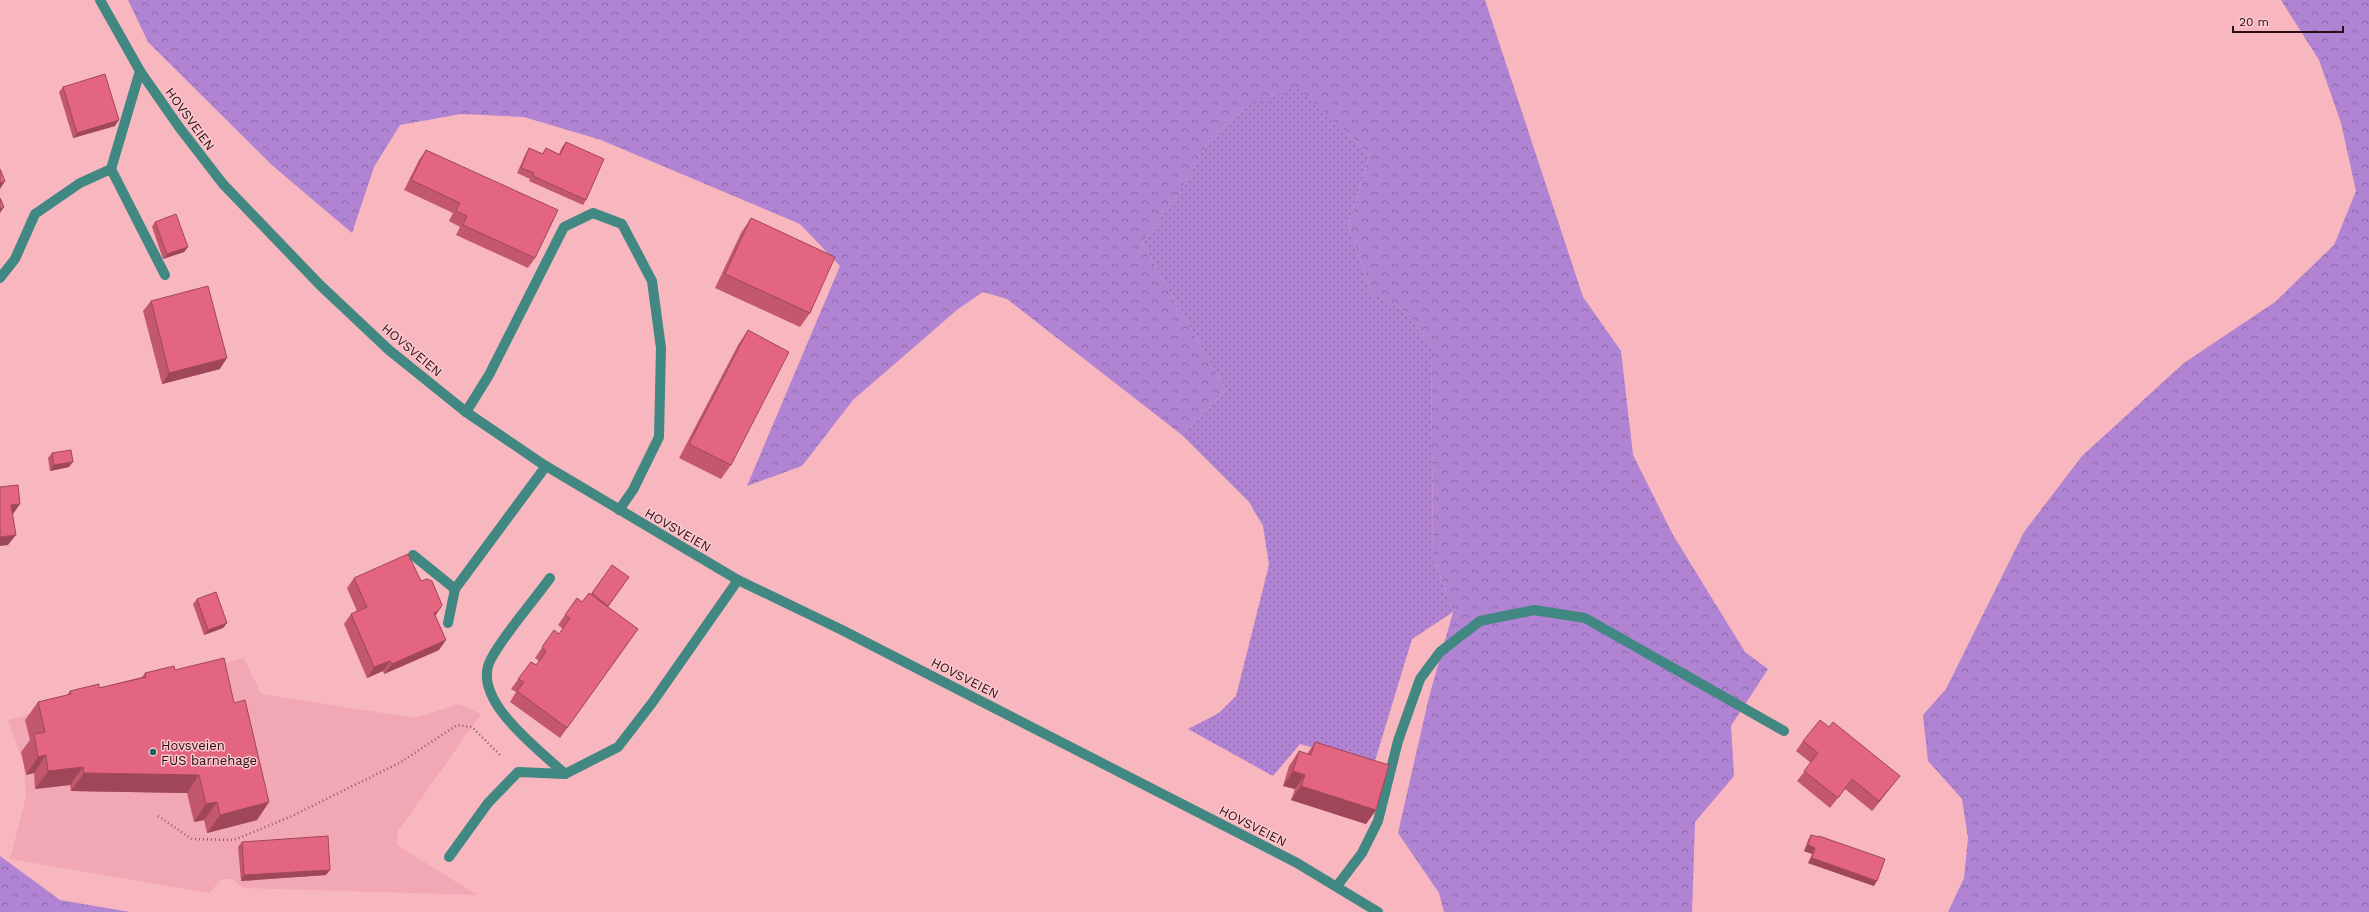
<svg xmlns="http://www.w3.org/2000/svg" width="2369" height="912" viewBox="0 0 2369 912" font-family="'Work Sans',sans-serif">
<style>
.built{fill:#f2a8b4}
.grass{fill:url(#grass-dots)}
.forest{fill:url(#forest-crowns)}
.lines{fill:none;stroke-linecap:round;stroke-linejoin:round}
.path{stroke:#885c63;stroke-width:2.5;stroke-dasharray:1 3;stroke-linecap:butt}
.minor{stroke:#418782;stroke-width:10}
.wall{fill:#c3576d}
.shaded-wall{fill:#9f4759}
.building{fill:#e3657f;stroke:#9f4759}
.poi-dot{fill:#1a6662;stroke:#fdc7ce;stroke-width:1.5}
.labels{text-anchor:middle;dominant-baseline:central;stroke-width:3;stroke-linejoin:round;paint-order:stroke}
.street-label{font-size:13px;fill:#281015;stroke:#fdc7ce}
.poi-label{font-size:13px;fill:#281015;stroke:#fdc7ce;text-anchor:start}
</style>
<defs>
<pattern id="grass-dots" width="8" height="8" patternUnits="userSpaceOnUse"><rect width="8" height="8" fill="#b083d3"/><path d="M2 2h.1M6 6h.1" fill="none" stroke="#8f6aaa" stroke-width="1.8" stroke-linecap="round"/></pattern>
<pattern id="forest-crowns" width="20" height="18" patternUnits="userSpaceOnUse"><rect width="20" height="18" fill="#b083d3"/><path d="M2 6a3 3 0 1 1 6 0M12 15a3 3 0 1 1 6 0" fill="none" stroke="#8f6aaa"/></pattern>
</defs>
<rect width="100%" height="100%" fill="#f8b6bf"/>
<polygon class="built" points="244,658 261,694 415,718 459,704 481,714 398,831 397,845 477,895 243,888 232,879 222,879 209,893 10,859 26,797 24,765 8,720"/>
<polygon class="grass" points="1297,85 1370,155 1348,225 1371,292 1402,310 1431,345 1433,556 1453,612 1412,639 1374,764 1300,744 1273,776 1188,729 1219,713 1236,696 1269,565 1263,526 1249,502 1182,435 1226,390 1142,243 1179,193 1210,138 1248,106"/>
<g class="forest">
<polygon points="128,0 1485,0 1583,297 1621,351 1633,455 1673,535 1745,652 1768,669 1731,726 1734,776 1695,822 1692,912 1444,912 1439,893 1398,833 1429,697 1453,612 1433,556 1431,345 1402,310 1371,292 1348,225 1370,155 1297,86 1248,106 1210,138 1179,193 1142,243 1226,390 1182,435 1007,299 983,292 958,309 853,400 802,466 747,486 840,266 800,224 601,140 524,117 461,114 400,125 374,167 352,233 273,166 148,42"/>
<polygon points="2281,0 2369,0 2369,912 1948,912 1964,878 1968,838 1962,799 1928,761 1923,715 1946,689 2024,532 2082,456 2184,363 2275,302 2334,245 2356,191 2341,123 2319,60"/>
<polygon points="0,856 60,900 130,912 0,912"/>
</g>
<g class="lines">
<polyline class="path" points="158,816 192,839 234,840 292,816 401,762 457,725 472,727 500,755"/>
<g class="minor">
<polyline points="100,0 140,71 179,127 223,184 320,285 389,350 466,412 541,463 738,580 842,630 1297,863 1378,912"/>
<polyline points="111,169 165,275"/>
<polyline points="0,278 15,259 35,214 80,183 111,169 140,71"/>
<polyline points="466,412 489,375 564,227 593,213 622,224 652,281 661,348 659,437 633,490 619,510"/>
<polyline points="413,555 455,589"/>
<path d="M550,578C532,603 505,633 491,659C469,699 540,750 565,774L618,747L652,703L738,580"/>
<polyline points="448,623 455,589 546,466"/>
<polyline points="449,857 488,803 518,772 565,774"/>
<polyline points="1337,886 1362,853 1378,821 1398,741 1420,679 1440,652 1480,621 1534,610 1585,618 1784,731"/>
</g>
</g>
<g class="wall">
<polygon points="63,87 115,126 73,138 59,92"/>
<polygon points="566,142 586,200 583,205 529,181 530,179 517,173 526,153 529,148 542,154 546,148 559,154 562,147"/>
<polygon points="426,150 535,258 528,268 456,235 460,227 449,221 453,213 404,190 419,160"/>
<polygon points="751,218 810,313 800,327 715,288 741,233"/>
<polygon points="155,222 188,247 184,252 163,259 152,227"/>
<polygon points="151,301 220,369 162,384 143,311"/>
<polygon points="748,330 731,465 721,479 679,458 738,345"/>
<polygon points="52,453 69,467 50,471 48,458"/>
<polygon points="612,565 629,577 608,607 638,629 560,738 510,702 516,692 511,689 531,662 536,665 539,661 535,658 554,630 559,634 563,629 558,625 577,598 582,602 591,594"/>
<polygon points="354,578 435,616 439,650 384,674 383,671 367,678 344,624 351,614 357,611 347,588"/>
<polygon points="197,599 227,623 223,628 204,635 193,604"/>
<polygon points="175,670 234,703 269,802 257,820 207,833 204,820 194,822 187,793 71,791 70,785 35,789 34,773 26,775 21,752 30,740 25,720 38,702 67,695 70,691 99,688 142,677 145,673"/>
<polygon points="1803,741 1892,786 1872,811 1845,789 1830,808 1797,781 1811,763 1796,751"/>
<polygon points="1315,742 1376,810 1366,824 1291,800 1295,789 1283,786 1289,766 1299,751 1307,754"/>
<polygon points="1811,835 1818,837 1819,836 1874,886 1808,863 1812,854 1804,851 1808,840"/>
<polygon points="242,842 326,875 241,881 238,847"/>
</g>
<g class="shaded-wall">
<polygon points="119,120 115,126 73,138 77,133"/>
<polygon points="5,181 0,189 0,183"/>
<polygon points="4,207 0,213 0,209"/>
<polygon points="188,247 184,252 163,259 167,254"/>
<polygon points="227,358 220,369 162,384 169,373"/>
<polygon points="73,462 69,467 50,471 54,465"/>
<polygon points="20,504 13,514 4,516 11,505"/>
<polygon points="16,535 8,545 0,546 0,537"/>
<polygon points="439,610 432,621 434,613"/>
<polygon points="227,623 223,628 204,635 208,630"/>
<polygon points="446,640 439,650 384,674 392,664"/>
<polygon points="390,661 383,671 367,678 374,667"/>
<polygon points="46,755 34,773 26,775 38,757"/>
<polygon points="83,767 70,785 35,789 48,771"/>
<polygon points="1293,771 1305,775 1295,789 1283,786"/>
<polygon points="84,773 199,775 187,793 71,791"/>
<polygon points="1900,776 1872,811 1879,801"/>
<polygon points="1301,786 1376,810 1366,824 1291,800"/>
<polygon points="217,802 204,820 194,822 206,804"/>
<polygon points="269,802 257,820 207,833 220,815"/>
<polygon points="1808,845 1815,848 1812,854 1804,851"/>
<polygon points="1812,858 1877,881 1874,886 1808,863"/>
<polygon points="330,870 326,875 241,881 244,875"/>
</g>
<g class="building">
<polygon points="105,74 119,120 77,133 63,87"/>
<polygon points="566,142 604,159 586,200 533,176 534,173 521,168 529,148 543,154 546,148 560,155"/>
<polygon points="426,150 558,210 535,258 463,225 467,216 456,211 460,203 411,180"/>
<polygon points="0,169 5,181 0,183"/>
<polygon points="0,198 4,207 0,209"/>
<polygon points="176,214 188,247 167,254 155,222"/>
<polygon points="751,218 835,257 810,313 725,274"/>
<polygon points="208,286 227,358 169,373 151,301"/>
<polygon points="748,330 789,352 731,465 689,444"/>
<polygon points="71,450 73,462 54,465 52,453"/>
<polygon points="18,485 20,504 11,505 16,535 0,537 0,487"/>
<polygon points="408,554 421,581 427,579 432,581 442,605 439,610 434,613 446,640 392,664 390,661 374,667 351,614 367,607 354,578"/>
<polygon points="612,565 629,577 608,606 592,593"/>
<polygon points="216,592 227,623 208,630 197,599"/>
<polygon points="589,593 638,629 567,728 517,691 524,682 518,679 531,662 536,665 541,659 546,651 542,647 554,630 559,634 570,618 565,615 577,598 582,602"/>
<polygon points="224,658 234,703 245,700 269,802 220,815 217,802 206,804 199,775 84,773 83,767 48,771 46,755 38,757 34,734 45,732 38,702 71,694 70,691 99,684 99,688 146,677 145,673 174,666 175,670"/>
<polygon points="1820,720 1829,727 1833,722 1900,776 1879,801 1852,779 1838,798 1804,771 1818,753 1803,741"/>
<polygon points="1315,742 1389,765 1376,810 1301,786 1305,775 1293,771 1299,751 1311,755"/>
<polygon points="1811,835 1819,837 1819,836 1885,859 1877,881 1812,858 1815,848 1808,845"/>
<polygon points="328,836 330,870 244,875 242,842"/>
</g>
<circle class="poi-dot" cx="153" cy="752" r="4"/>
<g class="labels">
<g class="street-label">
<text transform="translate(190 119) rotate(54)">HOVSVEIEN</text>
<text transform="translate(412 350) rotate(40)">HOVSVEIEN</text>
<text transform="translate(678 530) rotate(30)">HOVSVEIEN</text>
<text transform="translate(965 678) rotate(27)">HOVSVEIEN</text>
<text transform="translate(1253 826) rotate(27)">HOVSVEIEN</text>
</g>
<g class="poi-label">
<text x="161" y="745">Hovsveien<tspan x="161" dy="15">FUS barnehage</tspan></text>
</g>
</g>
<path d="M2233 26v6h110v-6" fill="none" stroke="#281015" stroke-width="2"/>
<text x="2239" y="26" font-size="12" fill="#281015" stroke="#fdc7ce" stroke-width="3" paint-order="stroke">20 m</text>
</svg>
